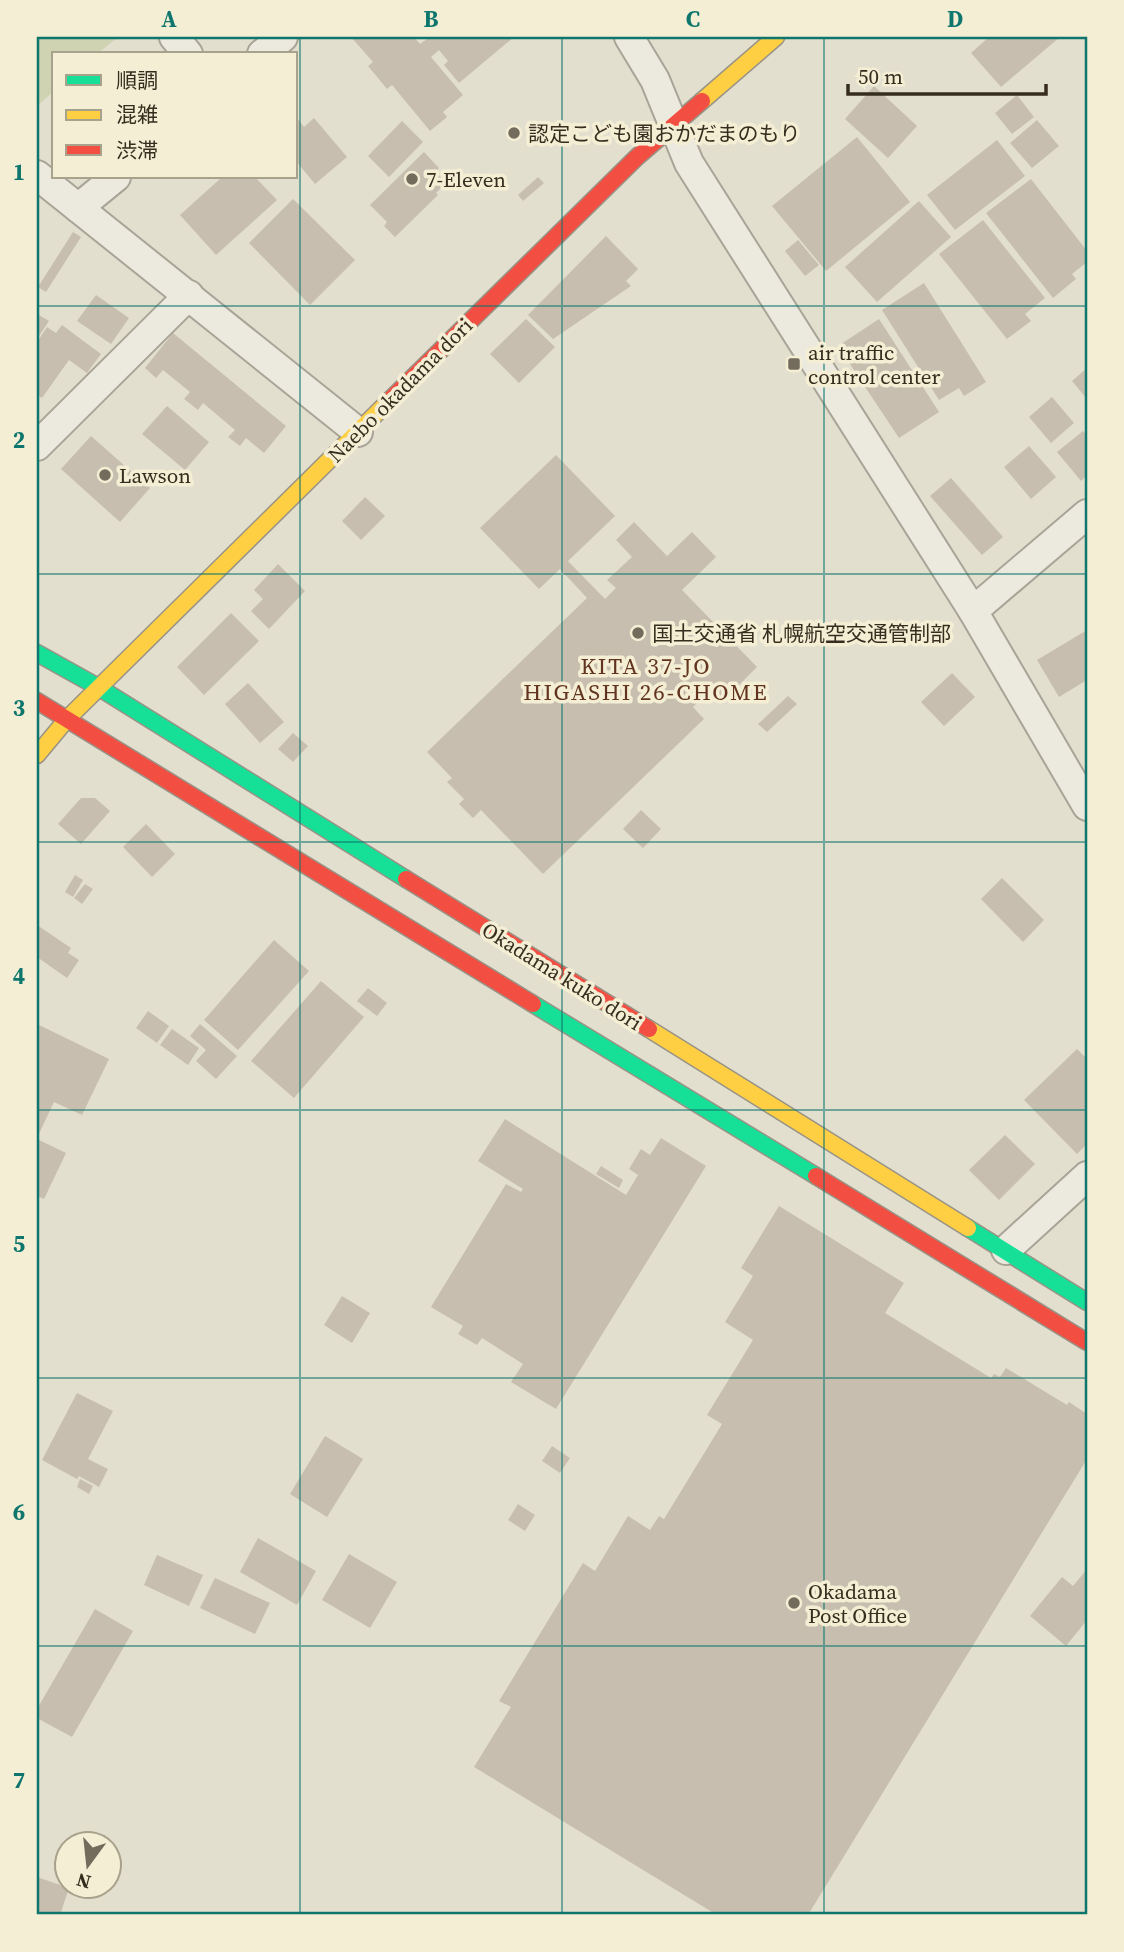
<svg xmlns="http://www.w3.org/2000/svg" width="1124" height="1952" viewBox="0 0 1124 1952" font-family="'Source Serif 4','Noto Sans JP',serif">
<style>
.green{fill:#d0d3b1}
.building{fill:#c7beaf}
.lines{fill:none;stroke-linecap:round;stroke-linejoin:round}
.street-casing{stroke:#a8a497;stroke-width:32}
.fast-casing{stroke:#989386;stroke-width:19}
.slow-casing{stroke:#989386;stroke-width:19}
.jam-casing{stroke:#989386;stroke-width:19}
.street{stroke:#ece9df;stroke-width:28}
.fast{stroke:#16e098;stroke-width:16}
.slow{stroke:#ffcf43;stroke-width:16}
.jam{stroke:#f24e42;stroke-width:16}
.grid{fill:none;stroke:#0f766e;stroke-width:2;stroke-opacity:0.55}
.poi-dot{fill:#736b5c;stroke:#f4eed4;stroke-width:2.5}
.labels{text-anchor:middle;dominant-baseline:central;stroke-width:7;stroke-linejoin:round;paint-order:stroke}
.poi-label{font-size:21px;fill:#372d1f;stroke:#f4eed4;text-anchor:start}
.street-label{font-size:21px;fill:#372d1f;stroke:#f4eed4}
.neighbourhood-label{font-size:23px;letter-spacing:2px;fill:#623420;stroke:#f4eed4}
.neatline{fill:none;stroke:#0f766e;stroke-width:2.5}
.grid-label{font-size:23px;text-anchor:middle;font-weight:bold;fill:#0f766e}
</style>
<rect width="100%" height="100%" fill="#e3dfce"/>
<polygon class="green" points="37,37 118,37 97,54 54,54 54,91 37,106"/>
<g class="building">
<polygon points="351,37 414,37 420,44 427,39 425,37 514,37 459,83 444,65 448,61 439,50 431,57 463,95 443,112 447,117 430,131 392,85 387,89 368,66 373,62"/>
<polygon points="989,37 1060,37 1001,87 971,53"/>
<polygon points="874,86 917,126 888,158 845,119"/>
<polygon points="1017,95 1034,117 1012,134 995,113"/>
<polygon points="296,117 304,127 314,118 347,157 315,184 296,161"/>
<polygon points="1037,120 1059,146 1032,168 1010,143"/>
<polygon points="402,121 423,142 389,177 368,156"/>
<polygon points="857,137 910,202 826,271 772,206"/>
<polygon points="997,140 1025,176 955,230 927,195"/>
<polygon points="424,152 439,168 436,172 446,183 436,193 438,195 395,237 384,226 387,222 370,205"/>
<polygon points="222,177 255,177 277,200 216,255 180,215"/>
<polygon points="538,177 544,183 523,201 518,195"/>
<polygon points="1031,179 1087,251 1087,262 1072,274 1076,279 1053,298 986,213"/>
<polygon points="293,199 355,260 310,305 249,243"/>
<polygon points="919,201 951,237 877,302 845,267"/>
<polygon points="983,220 1045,298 1025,314 1031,321 1007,339 939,254"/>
<polygon points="73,232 81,237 46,292 38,287"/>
<polygon points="606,236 638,269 626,281 631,286 553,339 528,315"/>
<polygon points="798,240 819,265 805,276 785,251"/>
<polygon points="924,283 986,382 964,396 959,388 939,400 882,310"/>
<polygon points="96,295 129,318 111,344 77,321"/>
<polygon points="39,315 49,321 37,339 37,318"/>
<polygon points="526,319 555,347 519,383 490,354"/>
<polygon points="879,319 939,412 899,438 838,346"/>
<polygon points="62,325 101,354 87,373 69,360 42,398 37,395 37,342 47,327 56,333"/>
<polygon points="173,333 286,426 264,453 246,438 240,446 228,437 235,430 203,403 198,410 184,399 190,392 163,370 156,378 145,368"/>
<polygon points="1087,368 1087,399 1072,381"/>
<polygon points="1052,397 1074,423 1051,443 1029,417"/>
<polygon points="167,406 209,442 185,470 142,434"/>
<polygon points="1083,431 1087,436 1087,475 1081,481 1057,452"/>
<polygon points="91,436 150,488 120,522 61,469"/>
<polygon points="1029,446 1056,477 1031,499 1004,467"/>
<polygon points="556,455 615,516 568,561 605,599 616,588 607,580 632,557 616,540 634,522 667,556 692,532 716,557 682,590 757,667 723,701 711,689 693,707 704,719 543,874 481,810 473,818 459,804 464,799 447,782 452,778 427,752 587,598 560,569 539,589 480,528"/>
<polygon points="951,478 1003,537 982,555 930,496"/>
<polygon points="365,497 385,516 361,540 342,521"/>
<polygon points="278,564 305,591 269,629 251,611 263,599 254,590"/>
<polygon points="231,613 259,641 204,695 177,667"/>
<polygon points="1087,630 1087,680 1059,697 1037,660"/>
<polygon points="952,673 975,697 944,726 921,702"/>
<polygon points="248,683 284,722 260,743 225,704"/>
<polygon points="788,696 797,704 767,732 758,724"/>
<polygon points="293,733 308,746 293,762 278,749"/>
<polygon points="81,798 95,798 110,811 81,844 58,824"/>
<polygon points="641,810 661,829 643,848 623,829"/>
<polygon points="146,824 175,854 152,877 123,847"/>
<polygon points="75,875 83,880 73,897 65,892"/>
<polygon points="1002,878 1044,920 1023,942 981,899"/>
<polygon points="85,884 93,889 82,904 74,898"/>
<polygon points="37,925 71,948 68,953 79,960 67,978 37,957"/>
<polygon points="274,940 309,971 238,1050 204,1020"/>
<polygon points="321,981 364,1017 294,1098 251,1061"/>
<polygon points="368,988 387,1003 377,1016 357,1001"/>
<polygon points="148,1011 169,1026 157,1043 136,1028"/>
<polygon points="37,1024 109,1059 82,1115 54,1102 37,1138"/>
<polygon points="200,1024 237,1056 216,1079 196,1061 206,1050 190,1036"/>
<polygon points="172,1029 199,1048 188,1065 160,1045"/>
<polygon points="1077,1049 1087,1059 1087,1144 1077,1154 1024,1100"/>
<polygon points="505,1119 626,1195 638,1175 629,1169 641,1149 650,1155 661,1138 706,1166 556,1409 511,1382 523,1364 482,1338 477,1345 458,1334 463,1326 431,1307 506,1184 521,1192 523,1189 478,1161"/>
<polygon points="1005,1135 1035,1164 999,1200 969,1170"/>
<polygon points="37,1139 66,1153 44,1199 37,1196"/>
<polygon points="601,1166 623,1180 619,1188 596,1174"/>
<polygon points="779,1206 904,1283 885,1313 991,1378 994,1374 1000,1377 1006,1368 1067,1405 1069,1402 1087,1414 1087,1459 808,1915 717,1915 474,1767 511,1707 499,1701 583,1563 595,1571 628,1516 650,1530 659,1516 664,1519 722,1424 707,1415 753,1340 725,1322 753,1276 741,1268"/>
<polygon points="342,1296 370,1313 352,1343 324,1325"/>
<polygon points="77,1393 113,1411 88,1459 108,1469 99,1487 79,1476 77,1479 42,1460"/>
<polygon points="325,1436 363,1459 327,1517 290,1494"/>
<polygon points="552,1446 570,1458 560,1473 542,1461"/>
<polygon points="80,1479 93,1486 89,1494 77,1487"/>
<polygon points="518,1504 535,1515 525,1531 508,1520"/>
<polygon points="258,1538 316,1571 297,1605 240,1572"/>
<polygon points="349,1554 397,1582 370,1628 322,1600"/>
<polygon points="157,1555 203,1575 189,1606 144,1585"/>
<polygon points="1087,1569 1087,1620 1066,1646 1030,1616 1062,1577 1073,1586"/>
<polygon points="215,1578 270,1603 255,1634 200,1608"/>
<polygon points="95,1609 133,1631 72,1737 37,1718 37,1709"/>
<polygon points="37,1877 69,1888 60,1915 37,1913"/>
</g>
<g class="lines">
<g class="street-casing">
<g id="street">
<polyline points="174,37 188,54"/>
<polyline points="629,37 655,80 689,163 973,611 1087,806"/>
<polyline points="262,54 283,37"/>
<polyline points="37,175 358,432"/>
<polyline points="78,208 116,177"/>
<polyline points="37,446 189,295"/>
<polyline points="973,611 1087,514"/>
<polyline points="1006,1250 1087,1176"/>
</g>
</g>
<g class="fast-casing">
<g id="fast">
<polyline points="37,653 98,687 406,879"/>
<polyline points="533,1004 816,1176"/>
<polyline points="968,1228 1087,1302"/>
</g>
</g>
<g class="slow-casing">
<g id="slow">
<polyline points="702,101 776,37"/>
<polyline points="37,755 67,719 391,399"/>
<polyline points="649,1029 968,1228"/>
</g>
</g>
<g class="jam-casing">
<g id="jam">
<polyline points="391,399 637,157 702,101"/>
<polyline points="37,701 533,1004"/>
<polyline points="406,879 649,1029"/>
<polyline points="816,1176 1087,1342"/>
</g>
</g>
<use href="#street" class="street"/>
<use href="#fast" class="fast"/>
<use href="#slow" class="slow"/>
<use href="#jam" class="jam"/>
</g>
<path class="grid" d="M300,37V1915M562,37V1915M824,37V1915M37,306H1087M37,574H1087M37,842H1087M37,1110H1087M37,1378H1087M37,1646H1087"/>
<g class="poi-dot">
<circle cx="514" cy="133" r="7"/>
<circle cx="412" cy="179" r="7"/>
<rect x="787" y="357" width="14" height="14" rx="3.5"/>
<circle cx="105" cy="475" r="7"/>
<circle cx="638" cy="633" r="7"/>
<circle cx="794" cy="1603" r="7"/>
</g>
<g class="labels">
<g class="poi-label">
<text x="528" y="133">認定こども園おかだまのもり</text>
<text x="426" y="179">7-Eleven</text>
<text x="808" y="352">air traffic<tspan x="808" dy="24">control center</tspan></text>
<text x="119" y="475">Lawson</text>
<text x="652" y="633">国土交通省 札幌航空交通管制部</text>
<text x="808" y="1591">Okadama<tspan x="808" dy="24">Post Office</tspan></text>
</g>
<g class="street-label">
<text transform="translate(400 390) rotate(-45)">Naebo okadama dori</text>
<text transform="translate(562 976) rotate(32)">Okadama kuko dori</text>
</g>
<g class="neighbourhood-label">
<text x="646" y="666">KITA 37-JO<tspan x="646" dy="26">HIGASHI 26-CHOME</tspan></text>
</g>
</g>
<rect width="1124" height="1952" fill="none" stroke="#f4eed4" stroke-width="77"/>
<rect x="52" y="52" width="245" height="126" fill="#f4eed4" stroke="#a8a18c" stroke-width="2"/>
<rect x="66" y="75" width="35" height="10" fill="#16e098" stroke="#a8a18c" stroke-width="2"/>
<text x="116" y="88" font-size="21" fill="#372d1f">順調</text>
<rect x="66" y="110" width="35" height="10" fill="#ffcf43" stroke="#a8a18c" stroke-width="2"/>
<text x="116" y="122" font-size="21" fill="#372d1f">混雑</text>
<rect x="66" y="145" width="35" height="10" fill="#f24e42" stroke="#a8a18c" stroke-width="2"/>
<text x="116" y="158" font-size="21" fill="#372d1f">渋滞</text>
<g transform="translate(88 1865) rotate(195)"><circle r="33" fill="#f4eed4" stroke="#a8a18c" stroke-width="2"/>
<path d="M0-5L12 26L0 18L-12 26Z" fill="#736b5c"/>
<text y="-10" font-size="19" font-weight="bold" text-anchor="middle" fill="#372d1f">N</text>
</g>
<path d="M848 84v10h198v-10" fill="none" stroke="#372d1f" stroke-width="3.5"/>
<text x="858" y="84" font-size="21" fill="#372d1f" stroke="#f4eed4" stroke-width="5" paint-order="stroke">50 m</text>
<rect x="38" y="38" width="1048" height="1875" class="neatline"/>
<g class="grid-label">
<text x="169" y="27">A</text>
<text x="431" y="27">B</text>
<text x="693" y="27">C</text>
<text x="955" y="27">D</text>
<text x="19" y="180">1</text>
<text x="19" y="448">2</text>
<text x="19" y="716">3</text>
<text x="19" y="984">4</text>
<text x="19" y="1252">5</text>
<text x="19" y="1520">6</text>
<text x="19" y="1788">7</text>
</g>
</svg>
